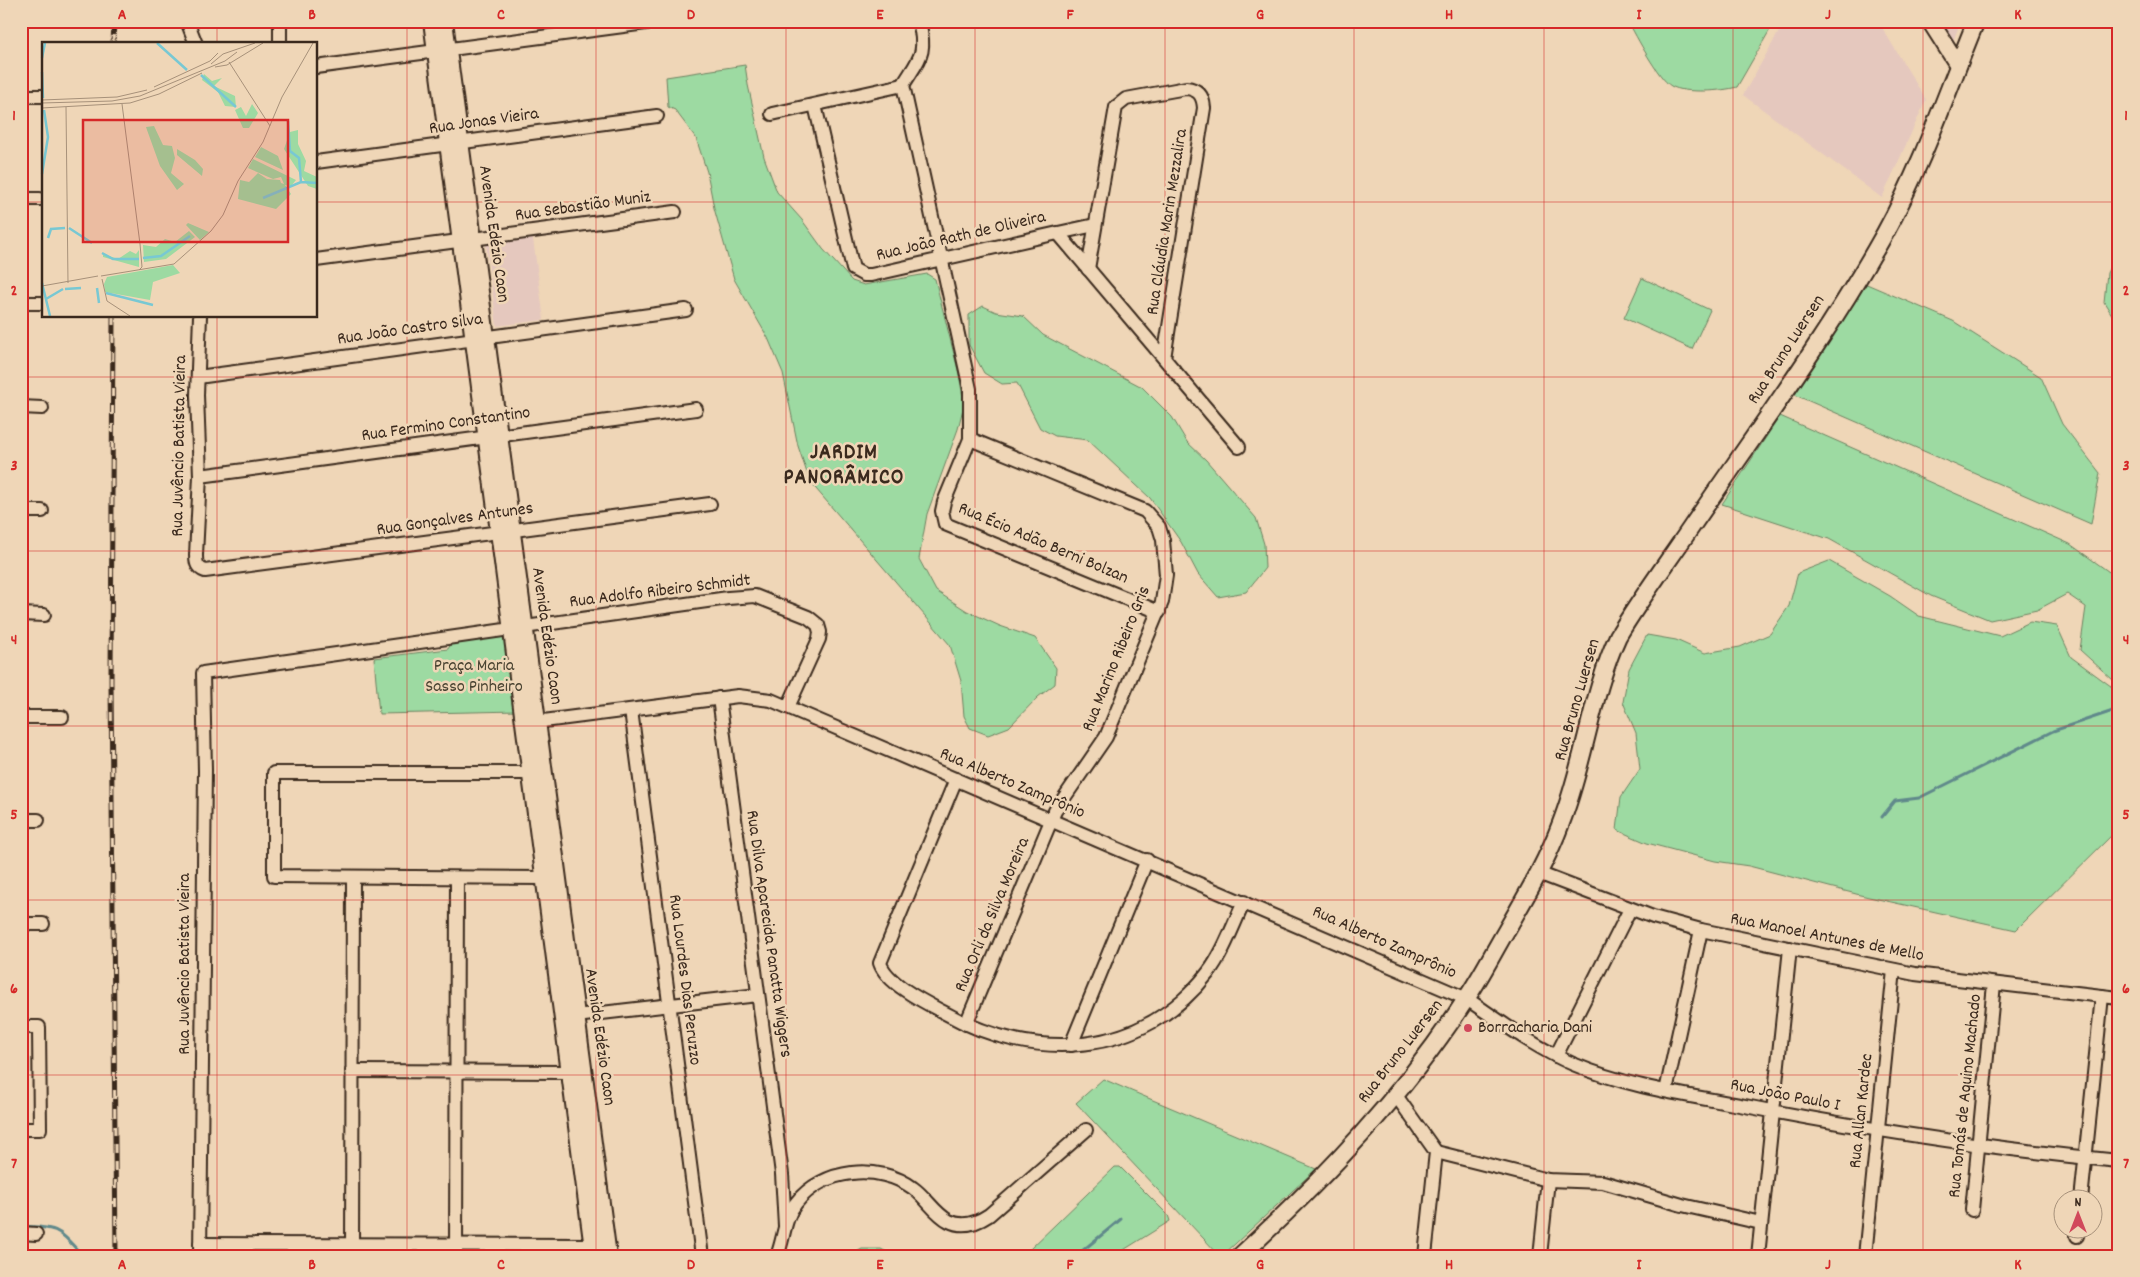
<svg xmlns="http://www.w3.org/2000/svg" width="2140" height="1277" viewBox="0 0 2140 1277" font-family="Dekko,sans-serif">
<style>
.built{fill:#e5c8be}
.green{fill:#9ddaa2;stroke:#6c8260}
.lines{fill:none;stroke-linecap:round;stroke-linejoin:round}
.stream{stroke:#60898b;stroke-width:3}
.minor-casing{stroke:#3b2a1e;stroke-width:16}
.major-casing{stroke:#3b2a1e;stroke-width:20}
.minor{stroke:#efd6b7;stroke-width:12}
.major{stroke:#efd6b7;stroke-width:16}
.rail-casing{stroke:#3b2a1e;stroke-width:5}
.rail{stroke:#efd6b7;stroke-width:3;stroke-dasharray:9;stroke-linecap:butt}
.grid{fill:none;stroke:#d62828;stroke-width:1;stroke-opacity:0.55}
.poi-dot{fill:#d1495b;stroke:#efd6b7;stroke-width:2}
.labels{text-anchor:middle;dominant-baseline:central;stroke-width:5;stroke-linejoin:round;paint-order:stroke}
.street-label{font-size:18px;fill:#3b2a1e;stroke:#efd6b7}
.park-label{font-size:18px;fill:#4a4432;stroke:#efd6b7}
.poi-label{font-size:18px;fill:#3b2a1e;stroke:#efd6b7;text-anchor:start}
.district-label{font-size:22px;font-weight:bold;letter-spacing:1px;fill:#3b2a1e;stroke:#efd6b7}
.inset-river{fill:none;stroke:#78c8d3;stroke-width:2.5}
.inset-road{fill:none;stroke:#a7917a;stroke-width:1}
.view{fill:#d62828;fill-opacity:0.15;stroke:#d62828;stroke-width:2.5}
.inset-edge{fill:none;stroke:#3b2a1e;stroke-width:2.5}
.neatline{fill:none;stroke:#d62828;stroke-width:2}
.grid-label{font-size:16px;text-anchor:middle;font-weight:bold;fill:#d62828}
</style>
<rect width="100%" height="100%" fill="#efd6b7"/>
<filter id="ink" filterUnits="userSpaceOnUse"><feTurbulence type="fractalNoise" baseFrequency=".02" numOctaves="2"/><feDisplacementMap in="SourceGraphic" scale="10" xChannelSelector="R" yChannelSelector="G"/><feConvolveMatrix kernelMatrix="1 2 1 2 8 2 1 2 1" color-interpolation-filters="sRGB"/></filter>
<g filter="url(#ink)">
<g class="built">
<polygon points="1785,21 1878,21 1926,100 1882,198 1743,95"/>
<polygon points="1940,21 1961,21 1953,41"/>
<polygon points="533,239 544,320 497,326 486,245"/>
</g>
<g class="green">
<path d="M1628,21H1775L1737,87C1723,91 1685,94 1671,86C1658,78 1636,36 1628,21Z"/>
<polygon points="745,65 748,85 764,157 777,192 802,220 823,249 852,281 864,285 927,274 935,279 959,374 964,404 958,429 927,514 919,559 936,591 967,611 1000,626 1035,638 1056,668 1055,684 1038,697 1009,727 988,735 970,728 964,716 961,681 950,645 810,482 798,446 783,373 768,338 734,279 714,208 707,172 696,138 675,110 668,107 666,77"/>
<polygon points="2119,249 2119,326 2104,302 2107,273"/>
<polygon points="1642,278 1710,310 1692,349 1624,318"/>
<polygon points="1862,282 1953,321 2041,377 2062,424 2100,473 2091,524 1795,395"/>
<polygon points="983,306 996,312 1023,316 1043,335 1142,387 1172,417 1187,442 1206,460 1256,518 1264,544 1265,568 1246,592 1218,597 1198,574 1181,542 1150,498 1088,440 1055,436 1040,428 1017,383 1002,384 984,373 969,345 969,315"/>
<polygon points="1780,416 2070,544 2119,579 2119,681 2113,680 2080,650 2086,607 2067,594 2037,610 1990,620 1931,596 1829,539 1722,504"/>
<polygon points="1829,561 1890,596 1919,616 2000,636 2030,622 2057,626 2071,657 2119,692 2119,828 2016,930 1860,895 1749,866 1715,861 1647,843 1617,830 1621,797 1640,769 1636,733 1623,702 1629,669 1647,635 1676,640 1705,653 1740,647 1770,634 1789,606 1798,573"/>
<polygon points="508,636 518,711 379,714 374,658 448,649 451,644"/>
<polygon points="1103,1079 1316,1169 1222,1256 1220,1256 1076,1103"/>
<polygon points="1115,1167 1120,1167 1168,1215 1170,1221 1114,1256 1016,1256 1029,1250"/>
<polygon points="862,1249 881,1249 895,1256 848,1256"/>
</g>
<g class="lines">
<g class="stream">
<polyline points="1882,817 1895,801 1919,798 2053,731 2119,709"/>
<path d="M21,1226C60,1228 57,1228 83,1256"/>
<polyline points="1076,1256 1121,1219"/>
</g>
<g class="minor-casing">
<g id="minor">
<polyline points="187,21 196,44"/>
<polyline points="280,21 280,44"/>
<polyline points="316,67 661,21"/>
<polyline points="903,85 970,389 970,439 944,502 942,511 945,524 1159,612"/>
<path d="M903,85C920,57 927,55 919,21"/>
<polyline points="21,96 42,96"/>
<polyline points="815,105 853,269 864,275 871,275 1058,233 1239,447"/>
<polyline points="772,114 903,85"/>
<polyline points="316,162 657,116"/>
<polyline points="21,199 40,199"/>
<polyline points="1058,233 1095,225"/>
<polyline points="316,260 675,212"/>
<path d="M1088,269L1116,107L1126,99L1186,88C1198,89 1203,95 1204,108L1164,358"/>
<polyline points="21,303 42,303"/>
<path d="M200,316L197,395L200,476L196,555C196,563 197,568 205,571L710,504"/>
<polyline points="198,377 686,310"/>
<polyline points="21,407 42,408"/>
<polyline points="200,476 696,409"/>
<polyline points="21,511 42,511"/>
<polyline points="21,614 44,615"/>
<polyline points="719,698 782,1174 785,1226"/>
<polyline points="631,710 702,1256"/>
<polyline points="21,717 62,717"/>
<path d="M528,723L738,696L771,700L1467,999C1501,1022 1534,1047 1573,1064C1627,1087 1687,1095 1745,1106C1869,1130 1993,1149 2119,1161"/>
<polyline points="531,773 274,773 274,876 545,878"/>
<path d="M956,779L880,963C887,984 926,1003 945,1013C1034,1063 1142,1058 1208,973C1224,952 1233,925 1244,902"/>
<polyline points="21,820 38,820"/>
<polyline points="1538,873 1653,917 1701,930 1915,974 2119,998"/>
<polyline points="21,924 43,924"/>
<polyline points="567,1017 758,995"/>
<polyline points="966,1024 1055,811 1106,737 1162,602 1166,575 1163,540 1159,527 1145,511 970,439"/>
<polyline points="21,1027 39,1027 40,1129 21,1129"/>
<polyline points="1071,1045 1147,860"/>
<polyline points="1556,1056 1630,909"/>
<polyline points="352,1071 570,1072"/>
<polyline points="1666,1091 1701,930"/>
<polyline points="1395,1094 1436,1152 1425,1256"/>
<polyline points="1436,1152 1548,1180 1603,1182 1682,1205 1761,1223"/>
<polyline points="2081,1200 2102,996"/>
<polyline points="1972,1210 1994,984"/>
<polyline points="21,1233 36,1234"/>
<polyline points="2077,1236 2078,1230"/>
<polyline points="200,1244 593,1245"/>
<polyline points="200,1256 205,770 203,673 728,598 755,596 808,617 818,625 820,632 819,639 788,707"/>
<polyline points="352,1256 353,877"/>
<polyline points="456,1256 457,878"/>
<path d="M777,1256C784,1239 784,1218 796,1203C823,1168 879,1163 913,1188C926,1197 935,1214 949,1221C963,1228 977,1223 989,1215L1086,1130"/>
<polyline points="1540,1256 1548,1180"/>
<polyline points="1758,1256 1790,948"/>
<polyline points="1865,1256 1894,970"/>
</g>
</g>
<g class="major-casing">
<g id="major">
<polyline points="432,21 594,1256"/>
<polyline points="444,21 608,1256"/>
<polyline points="1930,21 1958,65"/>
<path d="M1240,1256C1324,1179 1404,1095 1466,999C1481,977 1493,953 1506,931C1526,896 1547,861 1561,823C1585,762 1591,695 1618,636C1641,598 1667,563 1692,526C1758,430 1828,335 1885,233C1922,166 1947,92 1976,21"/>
</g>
</g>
<use href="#minor" class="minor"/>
<use href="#major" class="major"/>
<g class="rail-casing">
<g id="rail">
<polyline points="113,44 114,21"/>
<polyline points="113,316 111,681 116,1256"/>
</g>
</g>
<use href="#rail" class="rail"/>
</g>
</g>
<path class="grid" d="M217,21V44M407,21V1256M596,21V1256M786,21V1256M975,21V1256M1165,21V1256M1354,21V1256M1544,21V1256M1733,21V1256M1923,21V1256M21,202H44M316,202H2119M217,316V1256M21,377H2119M21,551H2119M21,726H2119M21,900H2119M21,1075H2119"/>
<circle class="poi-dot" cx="1468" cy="1028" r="5"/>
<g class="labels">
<g class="street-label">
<text transform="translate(484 122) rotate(-8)">Rua Jonas Vieira</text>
<text transform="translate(583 207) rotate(-8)">Rua Sebastião Muniz</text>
<text transform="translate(1168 222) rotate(-81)">Rua Cláudia Marin Mezzalira</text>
<text transform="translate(493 234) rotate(82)">Avenida Edézio Caon</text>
<text transform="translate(961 237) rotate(-13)">Rua João Rath de Oliveira</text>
<text transform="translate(410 330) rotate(-8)">Rua João Castro Silva</text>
<text transform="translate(1787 350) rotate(-57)">Rua Bruno Luersen</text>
<text transform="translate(446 425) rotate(-8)">Rua Fermino Constantino</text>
<text transform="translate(180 446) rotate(-89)">Rua Juvêncio Batista Vieira</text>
<text transform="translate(455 520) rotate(-8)">Rua Gonçalves Antunes</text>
<text transform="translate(1043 544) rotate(23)">Rua Écio Adão Berni Bolzan</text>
<text transform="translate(660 592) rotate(-7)">Rua Adolfo Ribeiro Schmidt</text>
<text transform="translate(546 636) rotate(82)">Avenida Edézio Caon</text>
<text transform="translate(1117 659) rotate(-68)">Rua Marino Ribeiro Gris</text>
<text transform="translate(1578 700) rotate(-74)">Rua Bruno Luersen</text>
<text transform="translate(1012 784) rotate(23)">Rua Alberto Zamprônio</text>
<text transform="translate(993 915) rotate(-67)">Rua Orli da Silva Moreira</text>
<text transform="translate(768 934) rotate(82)">Rua Dilva Aparecida Panatta Wiggers</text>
<text transform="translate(1827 938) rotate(11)">Rua Manoel Antunes de Mello</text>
<text transform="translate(1384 943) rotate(24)">Rua Alberto Zamprônio</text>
<text transform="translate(185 964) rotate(-90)">Rua Juvêncio Batista Vieira</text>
<text transform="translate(684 980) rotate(83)">Rua Lourdes Dias Peruzzo</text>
<text transform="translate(599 1037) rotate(82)">Avenida Edézio Caon</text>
<text transform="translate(1401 1052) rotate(-52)">Rua Bruno Luersen</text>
<text transform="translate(1785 1096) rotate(11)">Rua João Paulo I</text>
<text transform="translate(1966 1096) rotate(-84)">Rua Tomás de Aquino Machado</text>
<text transform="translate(1862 1111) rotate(-84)">Rua Allan Kardec</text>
</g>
<g class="park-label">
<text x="474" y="666">Praça Maria<tspan x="474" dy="21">Sasso Pinheiro</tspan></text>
</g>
<g class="poi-label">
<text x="1478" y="1028">Borracharia Dani</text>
</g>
<g class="district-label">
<text x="844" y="453">JARDIM<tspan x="844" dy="25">PANORÂMICO</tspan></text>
</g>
</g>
<g transform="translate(42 42)">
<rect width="275" height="275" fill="#efd6b7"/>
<path d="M162,32L170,39L180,36L172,44L193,54L194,65L183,64L176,50L160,38ZM210,62L216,71L207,86H201L193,68L199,65L204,74ZM112,84L121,103L130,104L133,116L129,131L142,142L135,148L118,124L105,88L104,85ZM256,88V102L264,119L262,129L275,135V147L266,144L242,107L248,90ZM219,105L236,114L241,128L213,115ZM135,107L153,118L161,127L160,134L135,113ZM211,117L254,138L249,144L243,143L249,152L234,167L196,157L198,138L207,140L216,131L225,137L238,138L239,141L242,142L239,135L231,137L206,126ZM146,181L167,190L158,198L144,183ZM147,189L153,195L124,217L102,220L101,203L114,205L123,197L133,200ZM97,208V225L61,215V212L76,217L88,209L94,212ZM131,223L138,231L111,240L108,258L63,250L62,242L65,235Z" fill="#9ddaa2"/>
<path class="inset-river" d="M115,1L145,28M0,16L3,1M0,30L1,56M159,33L194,65M246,79L248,109L257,116L259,140M0,132L6,95L2,68M221,156L259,140L275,141M27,186L50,201M6,196L9,187L23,186M60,211L71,217H97M101,216L119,214L148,194M0,241L8,274M55,246L57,261M23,247L39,246M64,251L111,263M4,257L21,247"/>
<path class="inset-road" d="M187,20L228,84M169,22L181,12L213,1M173,25L185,23L221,1M112,45L168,19L176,11M0,58L75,55L105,48M0,61L70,59L98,54L183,19L195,10M80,62L98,202L100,225L97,228M24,65L26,241M0,66L88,61L117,52L160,31M59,234L132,222L169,189L181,173L196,139L221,100L240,55L271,1M60,237L65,259L88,274M0,244L56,234"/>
<path class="view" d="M41,78H246V200H41Z"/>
<rect width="275" height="275" class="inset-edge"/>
</g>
<rect width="2140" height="1277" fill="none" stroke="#efd6b7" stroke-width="55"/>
<g transform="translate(2078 1214)"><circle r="24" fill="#efd6b7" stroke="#a7917a"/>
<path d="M0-4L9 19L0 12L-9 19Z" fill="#d1495b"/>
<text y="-8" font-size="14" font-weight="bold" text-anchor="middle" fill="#3b2a1e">N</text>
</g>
<rect x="28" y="28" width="2084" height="1222" class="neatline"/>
<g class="grid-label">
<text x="122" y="19">A</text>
<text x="312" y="19">B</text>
<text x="501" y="19">C</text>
<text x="691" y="19">D</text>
<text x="880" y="19">E</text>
<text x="1070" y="19">F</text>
<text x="1260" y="19">G</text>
<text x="1449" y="19">H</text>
<text x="1639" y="19">I</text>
<text x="1828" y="19">J</text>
<text x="2018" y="19">K</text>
<text x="14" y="120">1</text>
<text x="2126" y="120">1</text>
<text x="14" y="295">2</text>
<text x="2126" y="295">2</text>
<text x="14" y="470">3</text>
<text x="2126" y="470">3</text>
<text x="14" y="644">4</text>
<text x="2126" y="644">4</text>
<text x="14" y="819">5</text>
<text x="2126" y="819">5</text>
<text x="14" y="993">6</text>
<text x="2126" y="993">6</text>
<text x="14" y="1168">7</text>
<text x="2126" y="1168">7</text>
<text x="122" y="1269">A</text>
<text x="312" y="1269">B</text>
<text x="501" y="1269">C</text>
<text x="691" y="1269">D</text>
<text x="880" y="1269">E</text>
<text x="1070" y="1269">F</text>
<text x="1260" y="1269">G</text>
<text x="1449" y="1269">H</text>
<text x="1639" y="1269">I</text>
<text x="1828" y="1269">J</text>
<text x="2018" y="1269">K</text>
</g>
</svg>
